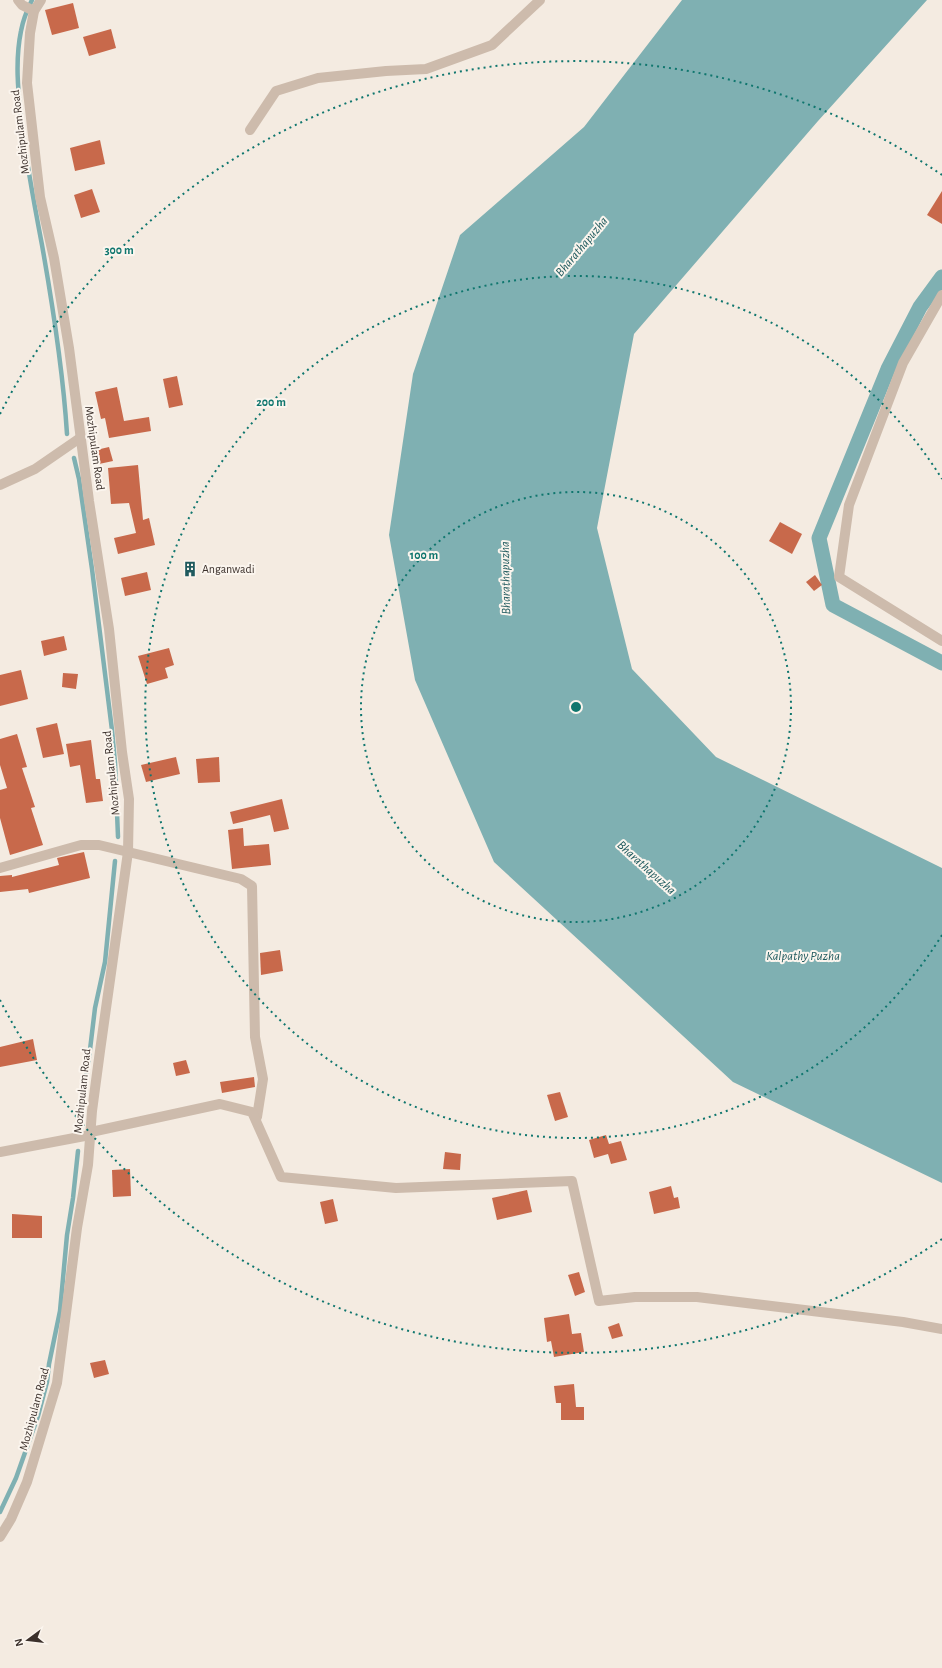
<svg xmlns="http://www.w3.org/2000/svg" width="942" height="1668" viewBox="0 0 942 1668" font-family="'Alegreya Sans',sans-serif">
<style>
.water{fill:#7fb0b2}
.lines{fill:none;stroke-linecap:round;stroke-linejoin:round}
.stream{stroke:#7fb0b2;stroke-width:4.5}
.canal{stroke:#7fb0b2;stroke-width:15}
.building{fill:#c8694b}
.street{stroke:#cdbbac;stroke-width:10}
.ring{fill:none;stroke:#0f766e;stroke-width:2;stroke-dasharray:2 4}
.labels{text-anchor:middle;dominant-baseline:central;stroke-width:4;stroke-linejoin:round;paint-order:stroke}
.street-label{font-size:12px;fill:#3b302b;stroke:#fbf5ee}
.poi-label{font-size:12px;fill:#3b302b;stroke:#fbf5ee;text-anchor:start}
.water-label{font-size:13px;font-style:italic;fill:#1f5a5e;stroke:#fbf5ee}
.centre{fill:#0f766e;stroke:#fbf5ee;stroke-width:2}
.ring-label{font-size:12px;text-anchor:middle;font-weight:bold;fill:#0f766e;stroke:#fbf5ee;stroke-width:4;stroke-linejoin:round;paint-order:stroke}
</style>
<rect width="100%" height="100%" fill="#f4ebe1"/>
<polygon class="water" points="682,0 927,0 818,121 634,334 597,528 632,669 716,757 942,868 942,1183 733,1082 494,862 415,680 389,535 413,374 460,235 584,127"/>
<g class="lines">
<g class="stream">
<path d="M32,0C27,10 23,20 21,31C15,60 18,90 21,119C26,161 34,203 42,245C53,307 63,370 67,434"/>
<polyline points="74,458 79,479 92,569 112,730 115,763 118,837"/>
<polyline points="79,1115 89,1058 95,1008 105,962 115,861"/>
<polyline points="0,1512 16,1478 38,1416 47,1382 49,1364 60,1311 67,1235 73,1198 78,1151"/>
</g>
<polyline class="canal" points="942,277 920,307 888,369 819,538 833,605 942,663"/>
</g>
<g class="building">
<polygon points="73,3 79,28 52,35 45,10"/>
<polygon points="111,29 116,48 89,56 83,37"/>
<polygon points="100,140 105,164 75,171 70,148"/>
<polygon points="92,189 100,212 81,218 74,195"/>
<polygon points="942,191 942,224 927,215"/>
<polygon points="177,376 183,405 169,408 163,379"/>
<polygon points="117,387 124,421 149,417 151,431 109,438 105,418 101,419 95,392"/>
<polygon points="109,447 113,461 99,464 96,450"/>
<polygon points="138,465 143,520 149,518 155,545 118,554 114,538 136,533 129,503 111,504 108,468"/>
<polygon points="780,522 802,534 792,554 769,541"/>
<polygon points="147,572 151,590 125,596 121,578"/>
<polygon points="815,575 822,585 814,591 806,582"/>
<polygon points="64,636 67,650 44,656 41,641"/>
<polygon points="169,648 174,665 165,668 168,678 147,684 138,656"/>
<polygon points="21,670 28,699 0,706 0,675"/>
<polygon points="63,673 78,674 76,689 62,687"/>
<polygon points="57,723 64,754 43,758 36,728"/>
<polygon points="17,734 27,767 22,768 35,807 31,808 43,845 10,855 0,818 0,790 7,788 0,765 0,739"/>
<polygon points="91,740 96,779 100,779 103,801 86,803 80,765 70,767 66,744"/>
<polygon points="176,757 180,774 146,782 141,765"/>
<polygon points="219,757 220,782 198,783 196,759"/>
<polygon points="282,799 289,829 274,832 270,815 233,824 230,812"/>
<polygon points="243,828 244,846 269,844 271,865 232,869 228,830"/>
<polygon points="84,852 90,878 29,893 28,889 0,892 0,876 12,875 12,877 59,865 57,858"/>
<polygon points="280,950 283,971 261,975 260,953"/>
<polygon points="33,1039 37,1060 0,1067 0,1047"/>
<polygon points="186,1060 190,1073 176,1076 173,1063"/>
<polygon points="254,1077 255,1087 222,1093 220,1082"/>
<polygon points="560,1092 568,1117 555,1121 547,1095"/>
<polygon points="606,1135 609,1144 621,1141 627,1160 611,1164 608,1154 594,1158 589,1140"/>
<polygon points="445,1152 461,1154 460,1170 443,1169"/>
<polygon points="130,1169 131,1196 113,1197 112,1170"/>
<polygon points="671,1186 674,1198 678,1197 680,1208 654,1214 649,1192"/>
<polygon points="527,1190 532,1212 497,1220 492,1198"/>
<polygon points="333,1199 338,1221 325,1224 320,1202"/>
<polygon points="12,1214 42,1216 42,1238 12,1238"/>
<polygon points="579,1272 585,1292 575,1296 568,1275"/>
<polygon points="569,1314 572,1334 581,1333 584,1352 554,1357 551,1341 547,1342 544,1318"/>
<polygon points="619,1323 623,1336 612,1339 608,1327"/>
<polygon points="105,1360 109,1374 94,1378 90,1363"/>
<polygon points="574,1384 576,1407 584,1407 584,1420 561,1420 561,1403 556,1403 554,1386"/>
</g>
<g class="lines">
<g class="street">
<polyline points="18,0 22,5 34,11"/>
<polyline points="250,130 276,91 318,78 386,71 426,69 492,45 540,0"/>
<polyline points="942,295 903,363 849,505 839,577 942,641"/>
<polyline points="0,485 35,469 80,438"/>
<polyline points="0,868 81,845 99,845 241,879 252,886 255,1037 263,1079 257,1117 253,1113"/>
<polyline points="0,1152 90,1135 91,1132 220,1104 252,1112 281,1177 396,1188 572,1181 599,1301 635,1297 697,1297 903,1322 942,1329"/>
<polyline points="0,1537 11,1519 27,1482 57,1383 77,1228 88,1165 92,1111 100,1051 128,852 129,799 122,752 109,629 89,501 69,348 54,258 40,197 27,83 30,33 34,11 41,0"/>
</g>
</g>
<g class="ring">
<circle cx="576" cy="707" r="215"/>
<path d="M942 935A431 431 0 1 1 942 479"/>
<path d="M942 1239A646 646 0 0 1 0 1000M0 414A646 646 0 0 1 942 175"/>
</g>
<defs>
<g id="building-bare" transform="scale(1.2)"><path d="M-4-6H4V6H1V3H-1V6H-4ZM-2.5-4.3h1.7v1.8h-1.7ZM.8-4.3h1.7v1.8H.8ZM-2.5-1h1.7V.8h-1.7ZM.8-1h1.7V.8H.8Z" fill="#1f5a5e" stroke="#fbf5ee" stroke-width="2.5" paint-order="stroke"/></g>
</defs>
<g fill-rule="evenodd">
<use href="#building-bare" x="190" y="569"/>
</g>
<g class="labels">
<g class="street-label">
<text transform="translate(20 132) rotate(-97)">Mozhipulam Road</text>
<text transform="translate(95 448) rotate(82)">Mozhipulam Road</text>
<text transform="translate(111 773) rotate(-96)">Mozhipulam Road</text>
<text transform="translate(82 1091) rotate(-84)">Mozhipulam Road</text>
<text transform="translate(34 1409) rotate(-75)">Mozhipulam Road</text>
</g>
<g class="poi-label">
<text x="202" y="569">Anganwadi</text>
</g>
<g class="water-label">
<text transform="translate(582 247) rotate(-50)">Bharathapuzha</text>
<text transform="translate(506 578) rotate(-91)">Bharathapuzha</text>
<text transform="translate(646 868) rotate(42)">Bharathapuzha</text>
<text x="803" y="956">Kalpathy Puzha</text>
</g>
</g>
<circle cx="576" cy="707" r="6" class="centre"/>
<g class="ring-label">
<text x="119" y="254">300 m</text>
<text x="271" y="406">200 m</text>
<text x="424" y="559">100 m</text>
</g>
<g transform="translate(28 1640) rotate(255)" stroke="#fbf5ee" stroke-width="3" paint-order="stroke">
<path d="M0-3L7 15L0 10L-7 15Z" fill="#3b302b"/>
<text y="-6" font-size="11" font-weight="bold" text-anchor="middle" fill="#3b302b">N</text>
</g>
</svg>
